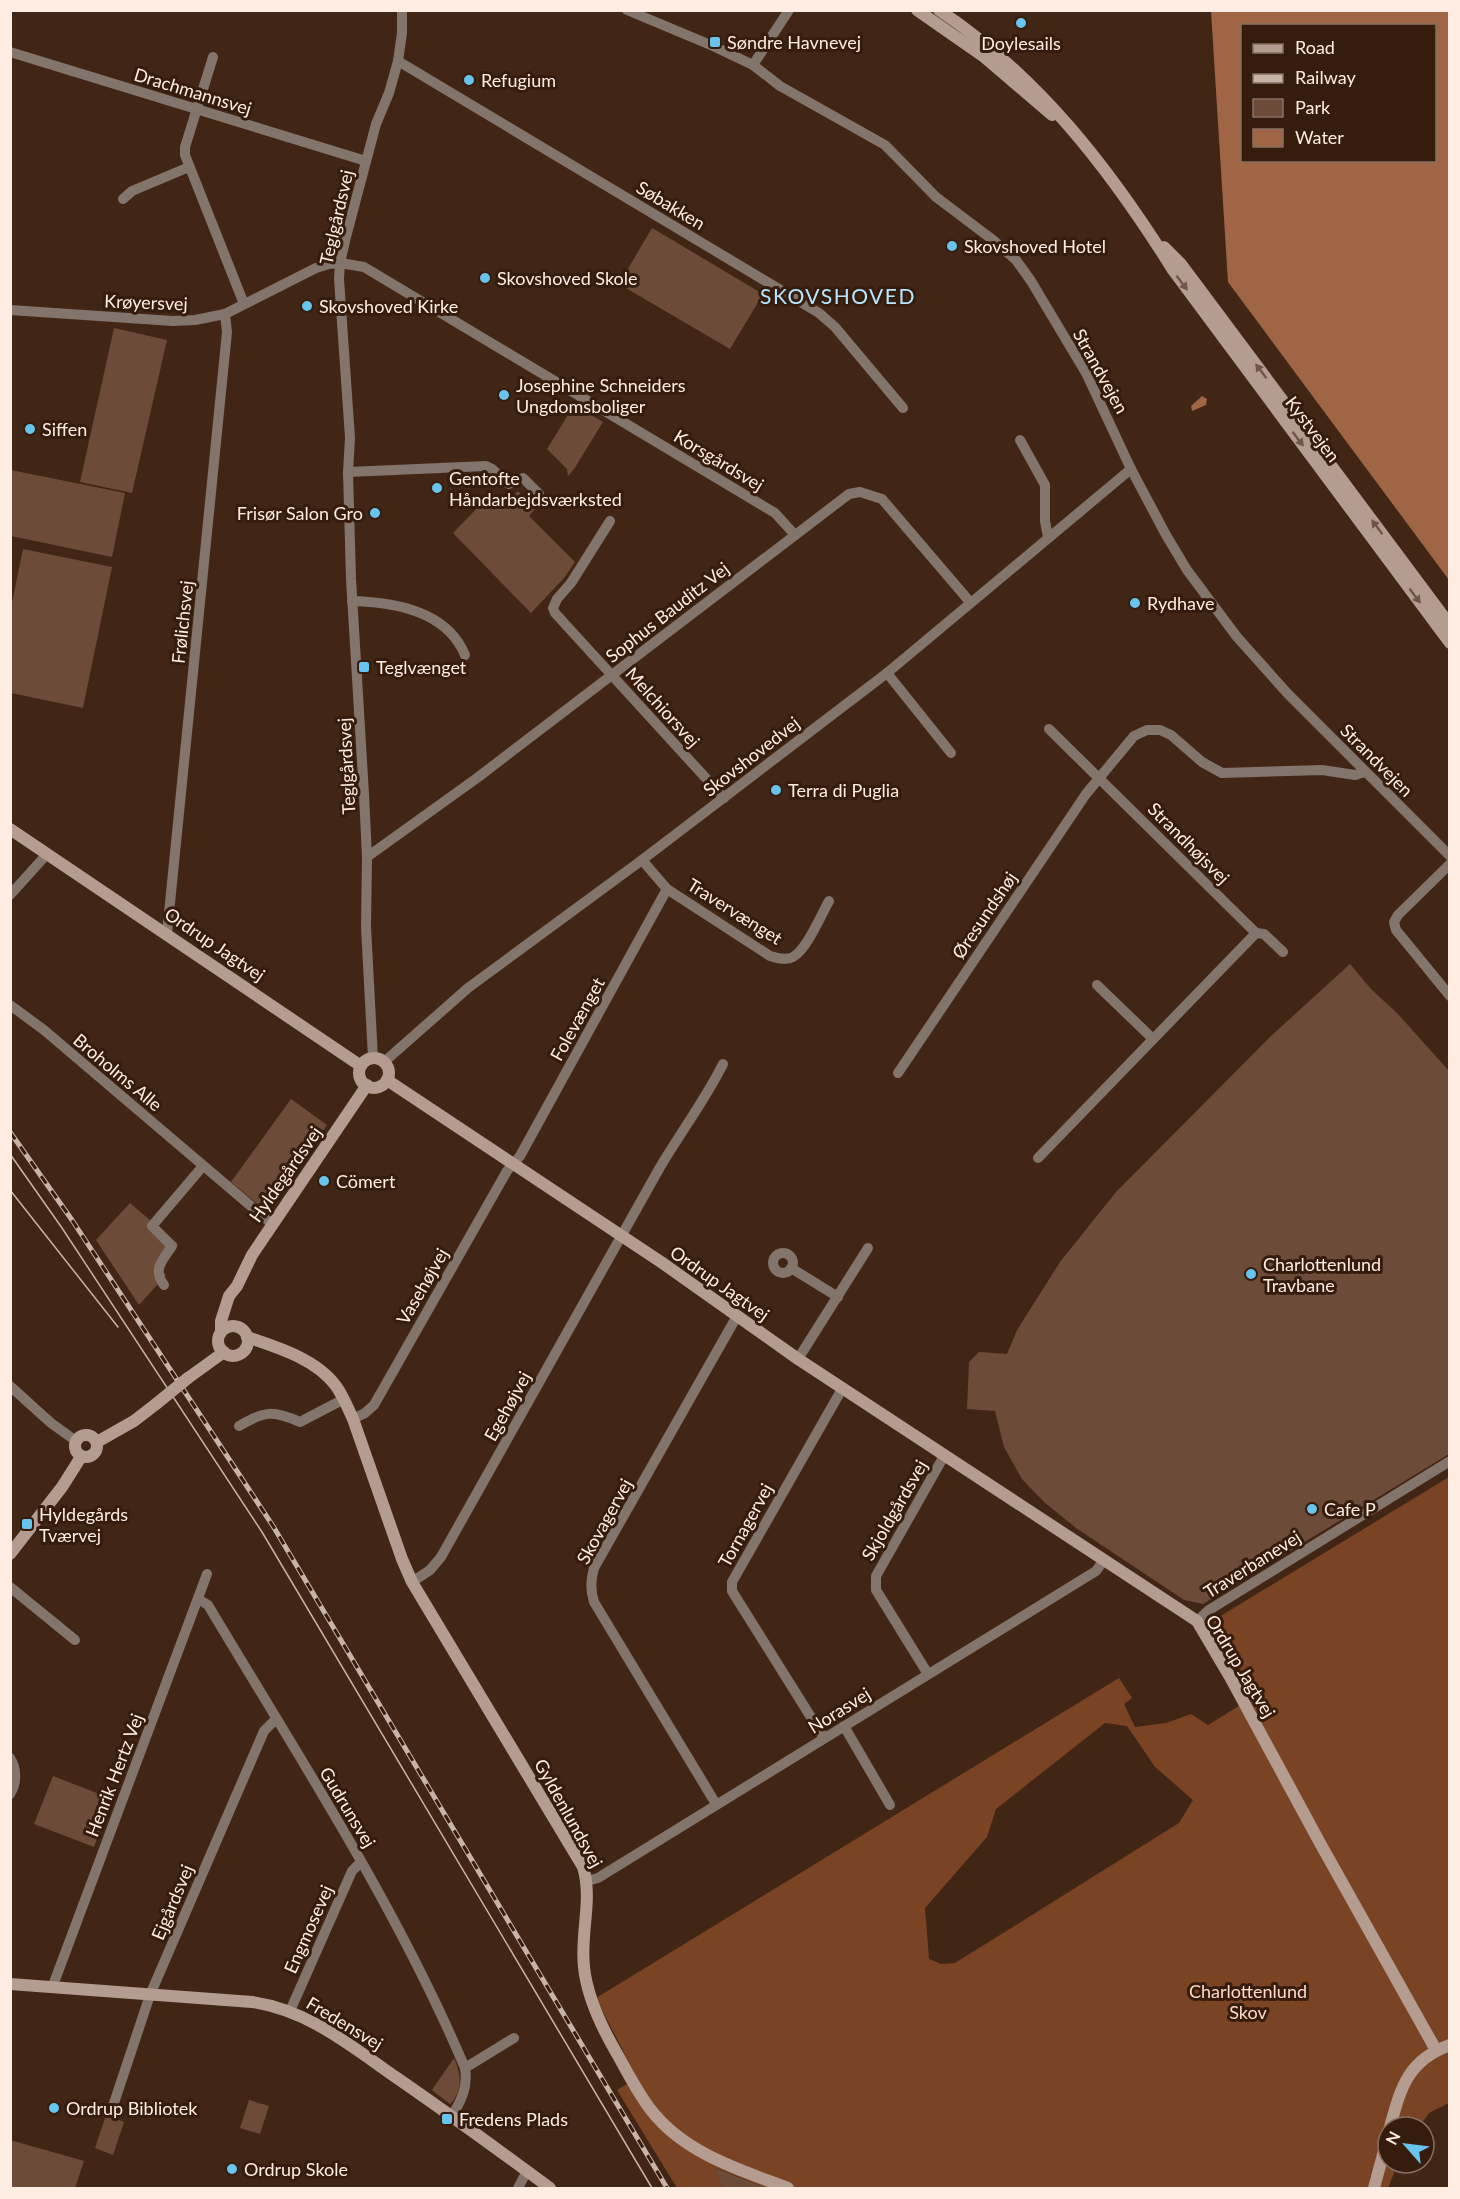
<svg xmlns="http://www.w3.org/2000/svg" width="1460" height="2199" viewBox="0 0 1460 2199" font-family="Lato,sans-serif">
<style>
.green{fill:#6c4b39}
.forest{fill:#7a4323;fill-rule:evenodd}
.water{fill:#9f6545;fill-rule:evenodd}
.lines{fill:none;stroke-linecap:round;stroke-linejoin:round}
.street{stroke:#83746c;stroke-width:10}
.secondary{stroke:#b49c90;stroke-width:12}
.tram{stroke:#c8b3a7;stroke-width:1.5}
.rail-casing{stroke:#c8b3a7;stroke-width:5}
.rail{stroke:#361c0c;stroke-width:3;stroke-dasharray:9;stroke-linecap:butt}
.secondary-bridge{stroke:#b49c90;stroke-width:12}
.oneway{fill:#6f5647}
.poi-dot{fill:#66c4ef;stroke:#361c0c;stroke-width:2}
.labels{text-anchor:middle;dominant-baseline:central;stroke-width:6;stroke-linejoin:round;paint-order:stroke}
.poi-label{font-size:18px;fill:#ffece2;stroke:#361c0c;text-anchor:start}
.street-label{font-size:18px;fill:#ffece2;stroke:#361c0c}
.park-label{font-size:18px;fill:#fdd9c7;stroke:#361c0c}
.quarter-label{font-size:21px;letter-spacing:1.5px;fill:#b6e6fe;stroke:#361c0c}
</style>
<rect width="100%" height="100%" fill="#412616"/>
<g class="green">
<polygon points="652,228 763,294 730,349 619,284"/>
<polygon points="114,328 167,340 132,493 80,482"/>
<polygon points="574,405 603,422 574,469 568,476 567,469 547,449"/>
<polygon points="11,470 125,493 112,557 11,536"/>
<polygon points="518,491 535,509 529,516 575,562 564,578 531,613 453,533 481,504 491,498 503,506"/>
<polygon points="23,549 112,567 83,708 11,693 11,607"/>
<polygon points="1350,964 1371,989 1398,1014 1449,1071 1449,1454 1203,1604 1184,1600 1076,1528 1044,1502 1022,1479 1004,1447 995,1411 967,1409 969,1362 979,1352 1007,1354 1017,1330 1060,1262 1116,1192 1271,1036"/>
<polygon points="291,1099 327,1125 266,1211 231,1182"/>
<polygon points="130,1203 178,1244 159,1268 166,1275 139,1305 96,1240"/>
<polygon points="53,1776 112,1799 94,1847 34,1824"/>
<path d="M454,2058C461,2073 463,2092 450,2104L432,2090Z"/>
<polygon points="249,2100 269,2106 260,2134 240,2128"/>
<polygon points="106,2115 124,2122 113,2155 95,2148"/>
<polygon points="10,2140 84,2161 75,2188 11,2188"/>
<polygon points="714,2168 767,2188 723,2188"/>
</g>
<path class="forest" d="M1449,1477V2103L1429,2113L1419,2127H1388V2163H1398L1388,2188H767L715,2168L723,2188H677L617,2090L637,2078L596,1998L1119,1678L1132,1698L1124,1704L1135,1727L1166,1723L1191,1714L1208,1725L1250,1699L1216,1632L1214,1620ZM1105,1723L1127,1726L1155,1767L1193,1800L1179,1823L955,1963L941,1964L929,1959L925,1908L987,1837L996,1809Z"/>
<g class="water">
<path d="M1211,11H1449V580L1228,282ZM1242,26H1434V160H1242Z"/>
<polygon points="1202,396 1207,399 1206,405 1192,411 1191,406"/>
</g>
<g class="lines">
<g class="street">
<polyline points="627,10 713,46 753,65 780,86 885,145 936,197 993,240 1016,260 1031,281 1086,373 1131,469 1166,535 1187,570 1237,637 1288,694 1450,856"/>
<polyline points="10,52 366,161"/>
<polyline points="213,57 185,147 185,155 244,304"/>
<polyline points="398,61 819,313 835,327 903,408"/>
<polyline points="753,65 789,10"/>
<polyline points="123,199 132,191 189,167"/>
<polyline points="10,310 173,321 195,320 225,314 316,268 329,264 340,263 364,267 775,513 795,535"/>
<polyline points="1020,440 1045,485 1045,521 1048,537"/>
<polyline points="348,472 486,466 492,469 509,484 523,478 539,494"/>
<polyline points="610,521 571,583 557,599 553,608 555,613 724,798"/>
<path d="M352,601C395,602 447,611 465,655"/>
<polyline points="887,673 951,753"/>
<polyline points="367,857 477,778 849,494 860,492 882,499 970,602"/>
<path d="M642,860L667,889L770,956C777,958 786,961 793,957C807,949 821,915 829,901"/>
<polyline points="1450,864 1398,915 1394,922 1396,930 1450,996"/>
<polyline points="10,895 47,854"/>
<polyline points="167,933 227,332 225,314"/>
<polyline points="1256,933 1264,934 1283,952"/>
<polyline points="1097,985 1153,1039"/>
<polyline points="10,1005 44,1030 272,1224"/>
<polyline points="373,1058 366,927 367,857 364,794 351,579 348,472 350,438 339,279 340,263 346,237 376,124 389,93 398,61 402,33 402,10"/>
<polyline points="384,1062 468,988 642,860 887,673 1131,469"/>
<polyline points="898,1073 1086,794 1134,736 1147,730 1160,730 1171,735 1202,762 1222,773 1322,770 1355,775 1365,772"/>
<polyline points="1038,1158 1256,933 1049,729"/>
<circle cx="783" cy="1263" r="10"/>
<polyline points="791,1268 838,1297"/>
<path d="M164,1285C152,1269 163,1260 172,1246L152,1226L203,1166"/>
<polyline points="798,1359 868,1248"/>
<polyline points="10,1386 51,1423 76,1441"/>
<polyline points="353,1419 365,1413 374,1405 507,1171 520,1156 667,889"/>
<path d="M239,1426C264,1411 273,1410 300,1422L344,1399"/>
<path d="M412,1582L430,1570L441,1557L659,1169C680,1133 704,1102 723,1064"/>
<polyline points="10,1587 75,1640"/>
<path d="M198,1599L208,1605C298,1756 396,1905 465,2068C468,2087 462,2099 452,2116"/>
<polyline points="1197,1621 1209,1610 1450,1461"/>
<polyline points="928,1674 876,1590 876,1576 944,1456"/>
<polyline points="844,1726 890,1805"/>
<polyline points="824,1738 732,1591 732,1582 842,1389"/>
<path d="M10,1758C17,1769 17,1783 10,1794"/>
<path d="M716,1804L594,1602C590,1589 591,1580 594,1568L737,1316"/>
<polyline points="587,1881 598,1878 1096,1571 1104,1560"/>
<polyline points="52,1988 207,1574"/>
<polyline points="290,2011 352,1871 361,1862"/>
<polyline points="465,2068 514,2038"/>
<polyline points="113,2106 150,1995 264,1731 276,1719"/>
<polyline points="518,2188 527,2171"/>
</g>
<g class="secondary">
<polyline points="917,10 983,56 1052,115"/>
<path d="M939,10C1039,77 1110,169 1173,270L1450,643"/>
<polyline points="1164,247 1181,264 1450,625"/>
<polyline points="10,829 361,1066"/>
<circle cx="374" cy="1073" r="15"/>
<polyline points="387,1080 661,1262 798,1359 1197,1621 1230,1677 1320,1843 1436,2050"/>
<circle cx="233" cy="1341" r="15"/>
<polyline points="221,1331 221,1321 229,1296 237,1286 252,1255 367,1085"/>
<path d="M247,1337C277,1347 316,1359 336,1386C343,1396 348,1408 353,1419L402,1559L412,1582L583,1867C593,1900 580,1933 584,1967C587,1997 601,2026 616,2052C627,2071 637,2092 651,2110C684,2153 740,2170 788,2188"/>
<polyline points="188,1378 224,1352"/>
<circle cx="86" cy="1446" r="11"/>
<polyline points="97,1442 134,1421 156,1404"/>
<polyline points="10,1554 62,1487 81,1457"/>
<path d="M10,1984L252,2002C308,2010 351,2046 397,2078C449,2114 500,2151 550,2188"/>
<path d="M1390,2127C1401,2087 1408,2060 1450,2045"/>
<polyline points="1374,2188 1388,2136"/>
</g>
<g class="tram">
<polyline points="10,1154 62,1228 262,1532 652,2188"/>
<polyline points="10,1190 118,1327"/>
</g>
<g class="rail-casing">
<polyline id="rail" points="10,1132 72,1220 273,1526 667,2188"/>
</g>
<use href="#rail" class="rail"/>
<polyline class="secondary-bridge" points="156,1404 188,1378"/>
</g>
<defs><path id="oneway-solid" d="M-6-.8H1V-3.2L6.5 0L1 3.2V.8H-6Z" transform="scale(1.5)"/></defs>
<g class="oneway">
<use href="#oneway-solid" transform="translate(1182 283) rotate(53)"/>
<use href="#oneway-solid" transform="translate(1261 371) rotate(-127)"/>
<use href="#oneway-solid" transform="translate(1298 439) rotate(53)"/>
<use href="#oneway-solid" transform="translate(1377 527) rotate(-127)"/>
<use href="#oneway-solid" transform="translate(1415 596) rotate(53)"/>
</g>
<g class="poi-dot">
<circle cx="1021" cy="23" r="6"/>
<rect x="709" y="36" width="12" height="12" rx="3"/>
<circle cx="469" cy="80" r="6"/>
<circle cx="952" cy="246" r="6"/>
<circle cx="485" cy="278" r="6"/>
<circle cx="307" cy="306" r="6"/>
<circle cx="504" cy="395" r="6"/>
<circle cx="30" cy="429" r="6"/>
<circle cx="437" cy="488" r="6"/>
<circle cx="375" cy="513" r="6"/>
<circle cx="1135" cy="603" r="6"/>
<rect x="358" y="661" width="12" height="12" rx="3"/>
<circle cx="776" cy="790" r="6"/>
<circle cx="324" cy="1181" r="6"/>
<circle cx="1251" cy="1274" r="6"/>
<circle cx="1312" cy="1509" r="6"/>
<rect x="21" y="1518" width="12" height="12" rx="3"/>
<circle cx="54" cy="2108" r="6"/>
<rect x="441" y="2113" width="12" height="12" rx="3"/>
<circle cx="232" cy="2169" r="6"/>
</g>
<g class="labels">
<g class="poi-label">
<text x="727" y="42">Søndre Havnevej</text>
<text x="1021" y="43" text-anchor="middle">Doylesails</text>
<text x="481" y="80">Refugium</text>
<text x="964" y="246">Skovshoved Hotel</text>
<text x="497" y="278">Skovshoved Skole</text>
<text x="319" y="306">Skovshoved Kirke</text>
<text x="516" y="385">Josephine Schneiders<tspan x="516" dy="21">Ungdomsboliger</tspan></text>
<text x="42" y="429">Siffen</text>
<text x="449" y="478">Gentofte<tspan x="449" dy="21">Håndarbejdsværksted</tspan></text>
<text x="363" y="513" text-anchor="end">Frisør Salon Gro</text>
<text x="1147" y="603">Rydhave</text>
<text x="376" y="667">Teglvænget</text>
<text x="788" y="790">Terra di Puglia</text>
<text x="336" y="1181">Cömert</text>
<text x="1263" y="1264">Charlottenlund<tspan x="1263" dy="21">Travbane</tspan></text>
<text x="1324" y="1509">Cafe P</text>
<text x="39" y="1514">Hyldegårds<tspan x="39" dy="21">Tværvej</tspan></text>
<text x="66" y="2108">Ordrup Bibliotek</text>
<text x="459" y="2119">Fredens Plads</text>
<text x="244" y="2169">Ordrup Skole</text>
</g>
<g class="street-label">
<text transform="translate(193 91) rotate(17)">Drachmannsvej</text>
<text transform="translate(671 205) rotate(31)">Søbakken</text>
<text transform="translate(336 217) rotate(-77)">Teglgårdsvej</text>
<text transform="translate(146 302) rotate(2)">Krøyersvej</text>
<text transform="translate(1101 371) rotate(61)">Strandvejen</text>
<text transform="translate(1313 429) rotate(53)">Kystvejen</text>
<text transform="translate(719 460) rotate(31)">Korsgårdsvej</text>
<text transform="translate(667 612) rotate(-38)">Sophus Bauditz Vej</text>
<text transform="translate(182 622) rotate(-84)">Frølichsvej</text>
<text transform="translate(663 707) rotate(48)">Melchiorsvej</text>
<text transform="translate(751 756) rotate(-38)">Skovshovedvej</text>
<text transform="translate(1377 760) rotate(45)">Strandvejen</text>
<text transform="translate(346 766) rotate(-93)">Teglgårdsvej</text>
<text transform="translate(1189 843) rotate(45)">Strandhøjsvej</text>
<text transform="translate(735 911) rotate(32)">Travervænget</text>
<text transform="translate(984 915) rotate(-56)">Øresundshøj</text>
<text transform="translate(215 944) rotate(34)">Ordrup Jagtvej</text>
<text transform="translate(577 1019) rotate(-61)">Folevænget</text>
<text transform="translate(118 1072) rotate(40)">Broholms Alle</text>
<text transform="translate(285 1174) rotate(-55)">Hyldegårdsvej</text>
<text transform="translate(720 1283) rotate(35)">Ordrup Jagtvej</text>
<text transform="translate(422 1286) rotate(-60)">Vasehøjvej</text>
<text transform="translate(507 1406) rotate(-61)">Egehøjvej</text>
<text transform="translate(894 1510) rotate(-60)">Skjoldgårdsvej</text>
<text transform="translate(604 1521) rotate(-61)">Skovagervej</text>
<text transform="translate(745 1525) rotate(-61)">Tornagervej</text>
<text transform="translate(1252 1564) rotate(-32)">Traverbanevej</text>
<text transform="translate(1241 1666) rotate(59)">Ordrup Jagtvej</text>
<text transform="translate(839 1710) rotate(-32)">Norasvej</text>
<text transform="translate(114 1775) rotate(-69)">Henrik Hertz Vej</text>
<text transform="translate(348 1807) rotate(59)">Gudrunsvej</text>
<text transform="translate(569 1813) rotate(61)">Gyldenlundsvej</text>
<text transform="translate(172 1902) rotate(-67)">Ejgårdsvej</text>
<text transform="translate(308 1929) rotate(-66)">Engmosevej</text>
<text transform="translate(345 2023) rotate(31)">Fredensvej</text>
</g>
<g class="park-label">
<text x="1248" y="1991">Charlottenlund<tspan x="1248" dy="21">Skov</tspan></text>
</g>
<g class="quarter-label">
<text x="838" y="295">SKOVSHOVED</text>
</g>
</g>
<rect width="1460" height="2199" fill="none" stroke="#ffece2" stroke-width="24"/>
<rect x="1241" y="24" width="195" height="138" fill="#361c0c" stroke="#866f62" stroke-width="1.5"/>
<rect x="1253" y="44" width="30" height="9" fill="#b49c90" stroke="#866f62" stroke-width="1.5"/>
<text x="1295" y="54" font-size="18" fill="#ffece2">Road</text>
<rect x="1253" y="74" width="30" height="9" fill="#c8b3a7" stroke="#866f62" stroke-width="1.5"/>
<text x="1295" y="84" font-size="18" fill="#ffece2">Railway</text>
<rect x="1253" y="99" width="30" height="18" fill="#6c4b39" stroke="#866f62" stroke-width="1.5"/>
<text x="1295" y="114" font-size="18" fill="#ffece2">Park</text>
<rect x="1253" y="129" width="30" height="18" fill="#9f6545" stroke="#866f62" stroke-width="1.5"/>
<text x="1295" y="144" font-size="18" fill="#ffece2">Water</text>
<g transform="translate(1406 2145) rotate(298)"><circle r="28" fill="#361c0c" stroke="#866f62" stroke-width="1.5"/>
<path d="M0-4.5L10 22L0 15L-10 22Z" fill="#66c4ef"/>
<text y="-9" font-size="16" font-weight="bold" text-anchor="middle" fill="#ffece2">N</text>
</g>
</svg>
